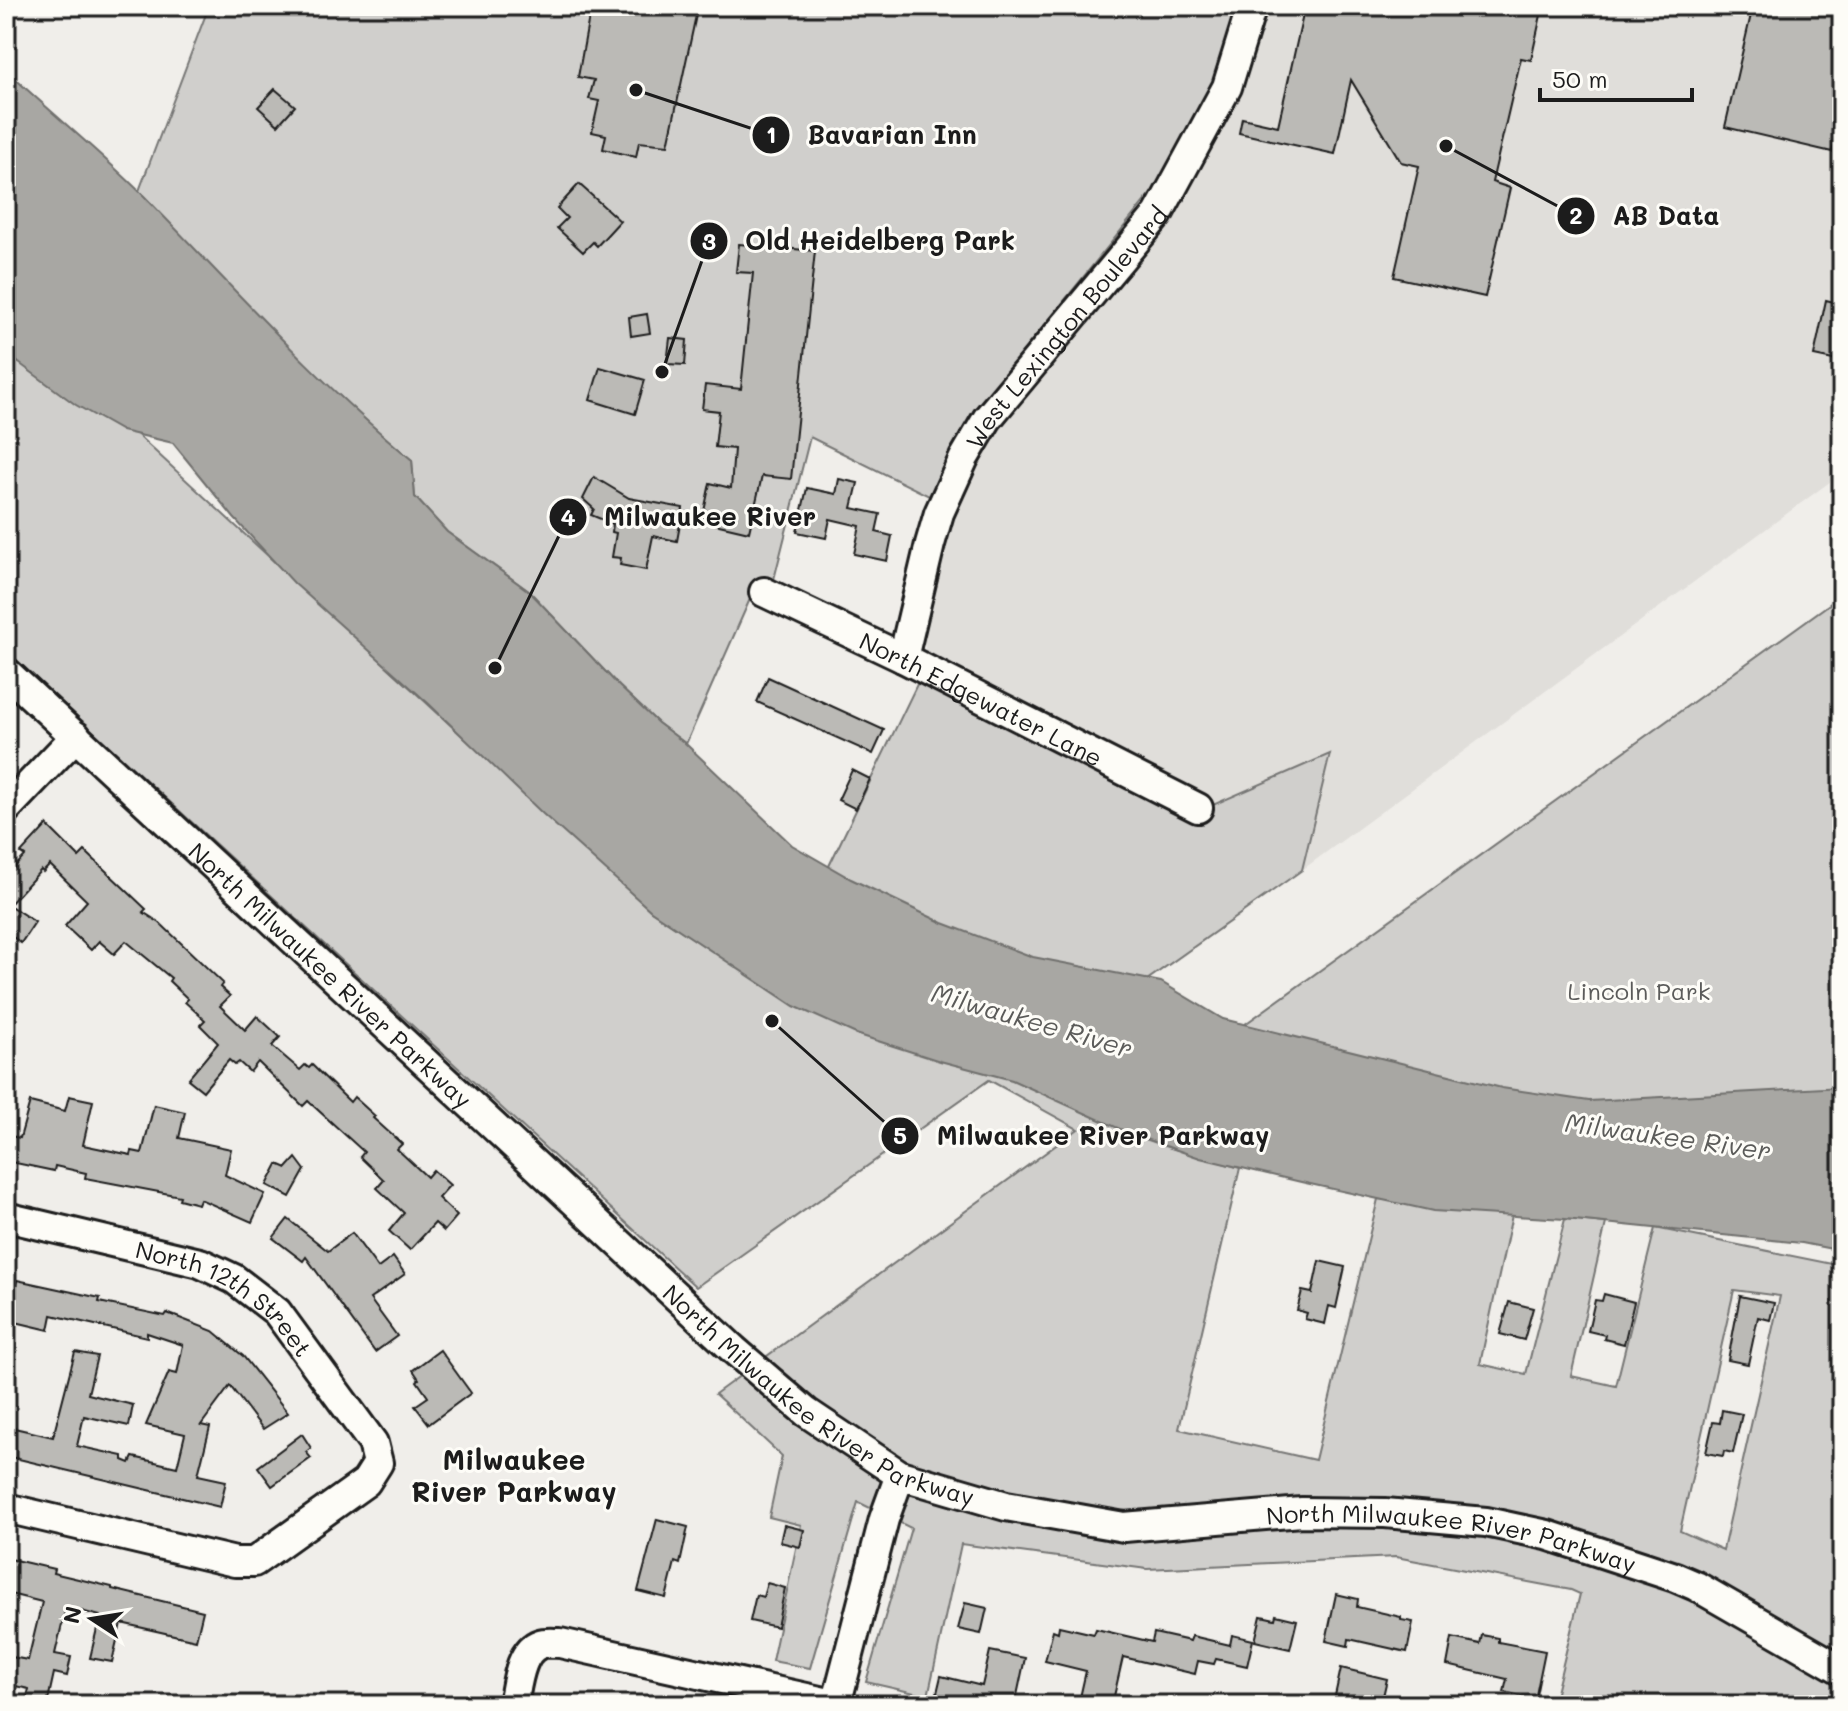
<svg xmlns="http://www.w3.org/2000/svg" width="1848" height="1711" viewBox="0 0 1848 1711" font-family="Mali,sans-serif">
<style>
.built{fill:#e0deda}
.green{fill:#d0cfcc;stroke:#767674;stroke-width:2;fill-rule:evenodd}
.water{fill:#a8a7a3;stroke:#706f6d;stroke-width:2}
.building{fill:#bbbab6;stroke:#1c1c1c;stroke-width:2}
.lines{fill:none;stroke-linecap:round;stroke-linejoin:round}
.minor-casing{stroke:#1c1c1c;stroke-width:34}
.minor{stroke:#fdfcf7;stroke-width:28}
.labels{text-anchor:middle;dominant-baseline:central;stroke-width:6;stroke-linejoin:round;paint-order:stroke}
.street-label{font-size:24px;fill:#1c1c1c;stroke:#fdfcf7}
.park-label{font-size:24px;fill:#5b5b5a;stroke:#fdfcf7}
.water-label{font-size:26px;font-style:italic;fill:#5b5b59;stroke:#fdfcf7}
.quarter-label{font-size:28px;font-weight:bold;fill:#1c1c1c;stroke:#fdfcf7}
.leader{fill:none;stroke:#1c1c1c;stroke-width:3}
.callout-dot{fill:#1c1c1c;stroke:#fdfcf7;stroke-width:3}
.mark-label{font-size:24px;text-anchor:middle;font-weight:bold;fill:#fff}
.callout-label{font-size:26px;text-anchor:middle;font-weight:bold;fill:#1c1c1c;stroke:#fdfcf7;stroke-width:6;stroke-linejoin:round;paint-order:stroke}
</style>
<rect width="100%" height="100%" fill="#f0eeea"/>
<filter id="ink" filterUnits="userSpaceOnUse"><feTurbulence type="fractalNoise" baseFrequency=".0125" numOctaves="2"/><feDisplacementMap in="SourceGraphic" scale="16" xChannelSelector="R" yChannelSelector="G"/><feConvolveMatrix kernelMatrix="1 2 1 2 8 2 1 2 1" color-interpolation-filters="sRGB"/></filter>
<g filter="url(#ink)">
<polygon class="built" points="1263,6 1842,6 1842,473 1302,870 1329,755 1211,805 930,658 925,649 922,625 934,572 957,501 997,422 1144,246"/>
<g class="green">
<path d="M209,6H1237L1210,89L1161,181L1013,364L970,427L937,500L810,437L768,603L750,599L686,744L658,723L619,686L530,592L447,532L415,497L412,460C314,379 227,284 139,191Z"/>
<path d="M6,313L651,911L720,956L829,866L920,678L1190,815L1330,754L1302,870L1133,990L1164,1146L1240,1168L1179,1429L1315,1460L1378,1199L1512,1215L1480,1364L1526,1374L1565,1219L1606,1223L1571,1376L1616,1386L1655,1228L1842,1266V1705H1553L1580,1594L1571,1590L1396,1557L1147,1569L961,1544L928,1696L866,1682L911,1528L858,1502L810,1668L772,1661L801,1525L769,1517L782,1456L715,1394L1078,1129L989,1080L696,1287L6,651ZM1734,1290L1780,1296L1723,1550L1680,1531Z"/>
<polygon points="1842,595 1842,1241 1223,1040"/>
</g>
<path class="water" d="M6,70C50,112 99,151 142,194C230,284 315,380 412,460L415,497L447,532L530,592L619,686L658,723L686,744L792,845L851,879L943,923L1033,957L1161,982L1223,1019L1502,1088L1589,1101L1842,1087V1251L1802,1243L1565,1219L1433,1211L1301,1182L1200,1158L1131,1134L1012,1080L940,1061L856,1034L794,1006L651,911L543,814L429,704L294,583L234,518L173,443L122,431L76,405L8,355L6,347Z"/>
<g class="building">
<polygon points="591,6 698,6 668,145 639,142 636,157 603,149 606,135 592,132 599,101 589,99 594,80 578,77"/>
<polygon points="1305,6 1543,6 1531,60 1521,58 1492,182 1510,188 1485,297 1394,277 1419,166 1401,162 1351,80 1335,154 1239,133 1242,118 1278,126"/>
<polygon points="1753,6 1842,6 1842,111 1832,152 1725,127"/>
<polygon points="275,89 295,106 278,125 258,107"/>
<polygon points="579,184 620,221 597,246 593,242 583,252 557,228 567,218 557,208"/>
<polygon points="739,244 815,251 791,479 762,476 749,532 702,521 710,483 731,488 734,449 715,447 719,411 702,409 705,385 741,389 753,273 736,272"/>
<polygon points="1826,300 1842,304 1842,345 1838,361 1814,356"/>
<polygon points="647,314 650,333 631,336 629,317"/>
<polygon points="670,338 687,340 685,365 667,364"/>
<polygon points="600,367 645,380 635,414 590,400"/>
<polygon points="594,477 629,498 683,508 677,541 653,536 646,570 620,565 621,558 612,557 616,533 612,532 613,524 591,515 594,509 583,499"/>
<polygon points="839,479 858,483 852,508 880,514 876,532 892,536 887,561 854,554 860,526 830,519 826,538 797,532 807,488 836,494"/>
<polygon points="768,677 884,730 873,754 757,702"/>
<polygon points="852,770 870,779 856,809 838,800"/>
<polygon points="47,825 79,857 85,851 146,909 143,912 160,923 223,983 220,987 230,996 220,1006 245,1030 257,1016 280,1037 272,1046 300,1070 305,1065 309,1068 312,1065 350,1102 354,1097 375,1116 373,1118 402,1144 397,1149 427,1177 433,1170 450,1185 438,1198 457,1216 444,1231 435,1223 410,1250 389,1231 404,1213 377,1188 384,1180 360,1157 364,1152 308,1101 303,1106 258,1062 250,1072 239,1062 235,1065 229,1060 203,1091 188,1079 218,1043 200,1025 205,1020 185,1002 188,999 169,981 171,978 126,941 114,954 99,941 91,950 65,926 87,901 50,865 43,872 41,870 9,905 35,922 21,943 6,932 6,876 25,856 21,853"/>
<polygon points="69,1096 93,1101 83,1145 131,1155 132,1151 142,1153 154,1105 185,1112 179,1138 231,1149 225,1175 265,1194 252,1222 200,1199 198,1204 179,1199 180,1196 85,1178 86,1173 55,1166 54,1171 6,1161 6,1135 20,1138 30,1102 65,1111"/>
<polygon points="296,1158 305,1170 290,1197 267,1185 278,1164 287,1168"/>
<polygon points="288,1219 328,1251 352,1233 378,1268 393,1257 405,1274 370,1299 397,1336 375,1352 306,1257 303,1261 273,1238"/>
<polygon points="1319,1261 1345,1267 1336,1308 1329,1306 1325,1324 1305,1319 1307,1313 1297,1310 1302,1291 1312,1293"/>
<polygon points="17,1280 100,1298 99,1302 165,1316 167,1313 213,1331 243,1356 288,1413 263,1429 230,1386 201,1425 210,1427 198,1475 226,1481 220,1507 6,1456 6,1426 53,1437 75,1352 97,1356 88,1394 133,1405 129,1426 84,1416 77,1446 123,1456 123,1460 130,1463 133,1457 177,1467 185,1434 146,1425 169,1372 177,1374 183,1345 147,1333 147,1337 52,1315 49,1330 7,1320"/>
<polygon points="1604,1294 1634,1302 1624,1344 1604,1339 1605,1335 1588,1331 1595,1300 1602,1301"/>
<polygon points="1740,1296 1774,1303 1770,1320 1758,1317 1748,1364 1728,1360"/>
<polygon points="1509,1302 1533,1308 1524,1340 1500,1334"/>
<polygon points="440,1350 471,1393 429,1424 415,1406 428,1397 417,1381 419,1379 413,1370"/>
<polygon points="1722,1410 1742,1414 1733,1453 1724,1451 1723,1456 1706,1453 1713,1422 1720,1423"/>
<polygon points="302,1434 311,1448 306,1452 311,1458 272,1486 258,1467"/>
<polygon points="657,1519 688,1527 680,1564 675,1562 666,1598 638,1591"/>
<polygon points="784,1525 804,1530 800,1547 780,1542"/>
<polygon points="6,1558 54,1569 53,1573 112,1587 112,1589 203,1611 196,1640 121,1623 112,1662 90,1658 100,1616 66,1607 55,1654 71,1657 67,1676 54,1673 47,1705 25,1705 29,1689 6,1684 6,1656 28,1660 42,1602 6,1593"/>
<polygon points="767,1583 785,1588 777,1627 750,1621 756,1595 763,1597"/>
<polygon points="1336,1594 1358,1599 1357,1607 1401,1617 1401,1620 1413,1622 1407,1652 1349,1639 1348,1646 1326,1641"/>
<polygon points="965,1603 987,1608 981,1634 958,1629"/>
<polygon points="1276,1615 1297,1620 1290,1649 1255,1641 1261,1616 1275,1619"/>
<polygon points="1059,1626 1094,1634 1096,1629 1152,1642 1154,1633 1190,1641 1192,1636 1230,1645 1232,1635 1253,1640 1247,1666 1216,1659 1214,1664 1198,1661 1195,1674 1123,1657 1112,1705 1091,1705 1079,1702 1086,1671 1045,1661 1053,1630 1058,1632"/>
<polygon points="1482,1635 1498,1638 1498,1642 1545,1651 1534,1705 1521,1696 1504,1692 1507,1679 1447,1665 1452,1638 1480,1644"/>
<polygon points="990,1651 1025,1658 1015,1705 970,1705 936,1697 941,1676 982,1686"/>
<polygon points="1341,1668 1387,1679 1381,1705 1333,1705"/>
</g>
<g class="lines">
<g class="minor-casing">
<g id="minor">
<path id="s1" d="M764,592L903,658L1198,808"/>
<path id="s2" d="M903,658L930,544L939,513L964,458L987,419L1158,214L1227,87L1252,6"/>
<path id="s3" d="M6,672L734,1350L806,1412L900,1475L1006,1506L1124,1527L1302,1512L1385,1513L1486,1522L1547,1535L1675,1577L1696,1586L1842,1670"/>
<polyline points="6,809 76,736"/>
<path id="s4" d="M6,1217L200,1263L234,1279L277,1312L373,1443L378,1463L366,1482L254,1562H235L6,1508"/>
<path d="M513,1705C517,1687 519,1651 540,1644C545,1642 554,1643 560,1643L838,1705"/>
<polyline points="836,1705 884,1519 900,1475"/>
</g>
</g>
<use href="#minor" class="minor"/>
</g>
</g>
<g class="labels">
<g class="street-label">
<text stroke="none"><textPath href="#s2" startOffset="376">West Lexington Boulevard</textPath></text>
<text stroke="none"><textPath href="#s1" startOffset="242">North Edgewater Lane</textPath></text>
<text stroke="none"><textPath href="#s3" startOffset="444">North Milwaukee River Parkway</textPath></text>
<text stroke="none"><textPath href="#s4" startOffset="238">North 12th Street</textPath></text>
<text stroke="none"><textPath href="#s3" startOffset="1092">North Milwaukee River Parkway</textPath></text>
<text stroke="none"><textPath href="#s3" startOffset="1764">North Milwaukee River Parkway</textPath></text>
</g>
<g class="park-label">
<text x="1639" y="990">Lincoln Park</text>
</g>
<g class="water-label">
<text transform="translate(1032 1020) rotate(16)">Milwaukee River</text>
<text transform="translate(1668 1136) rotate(8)">Milwaukee River</text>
</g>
<g class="quarter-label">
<text x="514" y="1459">Milwaukee<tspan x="514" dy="32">River Parkway</tspan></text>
</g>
</g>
<path class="leader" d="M636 90L771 135M1446 146L1576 216M662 372L709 241M495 668L568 517M772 1021L900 1136"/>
<g class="callout-dot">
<circle cx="636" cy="90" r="8"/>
<circle cx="1446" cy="146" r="8"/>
<circle cx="662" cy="372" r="8"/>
<circle cx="495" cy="668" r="8"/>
<circle cx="772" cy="1021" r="8"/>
<circle cx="771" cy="135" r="20"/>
<circle cx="1576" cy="216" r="20"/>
<circle cx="709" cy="241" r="20"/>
<circle cx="568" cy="517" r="20"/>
<circle cx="900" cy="1136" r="20"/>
</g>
<g class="mark-label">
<text x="771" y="143">1</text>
<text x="1576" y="224">2</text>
<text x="709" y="250">3</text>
<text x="568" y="526">4</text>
<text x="900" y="1144">5</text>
</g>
<g class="callout-label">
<text x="892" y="144">Bavarian Inn</text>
<text x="1666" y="225">AB Data</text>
<text x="880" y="250">Old Heidelberg Park</text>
<text x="710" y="526">Milwaukee River</text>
<text x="1103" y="1145">Milwaukee River Parkway</text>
</g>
<rect width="1848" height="1711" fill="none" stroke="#fdfcf7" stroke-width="32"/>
<rect x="16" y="16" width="1816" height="1679" fill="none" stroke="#1c1c1c" stroke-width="3" filter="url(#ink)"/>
<g transform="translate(92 1619) rotate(282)" stroke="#fdfcf7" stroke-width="6" paint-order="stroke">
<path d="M0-6L14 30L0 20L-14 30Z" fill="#1c1c1c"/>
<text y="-12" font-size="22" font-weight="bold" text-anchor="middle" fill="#1c1c1c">N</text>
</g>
<path d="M1540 88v12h152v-12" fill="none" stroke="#1c1c1c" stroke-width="4"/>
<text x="1552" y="88" font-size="24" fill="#1c1c1c" stroke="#fdfcf7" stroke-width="6" paint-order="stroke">50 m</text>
</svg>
